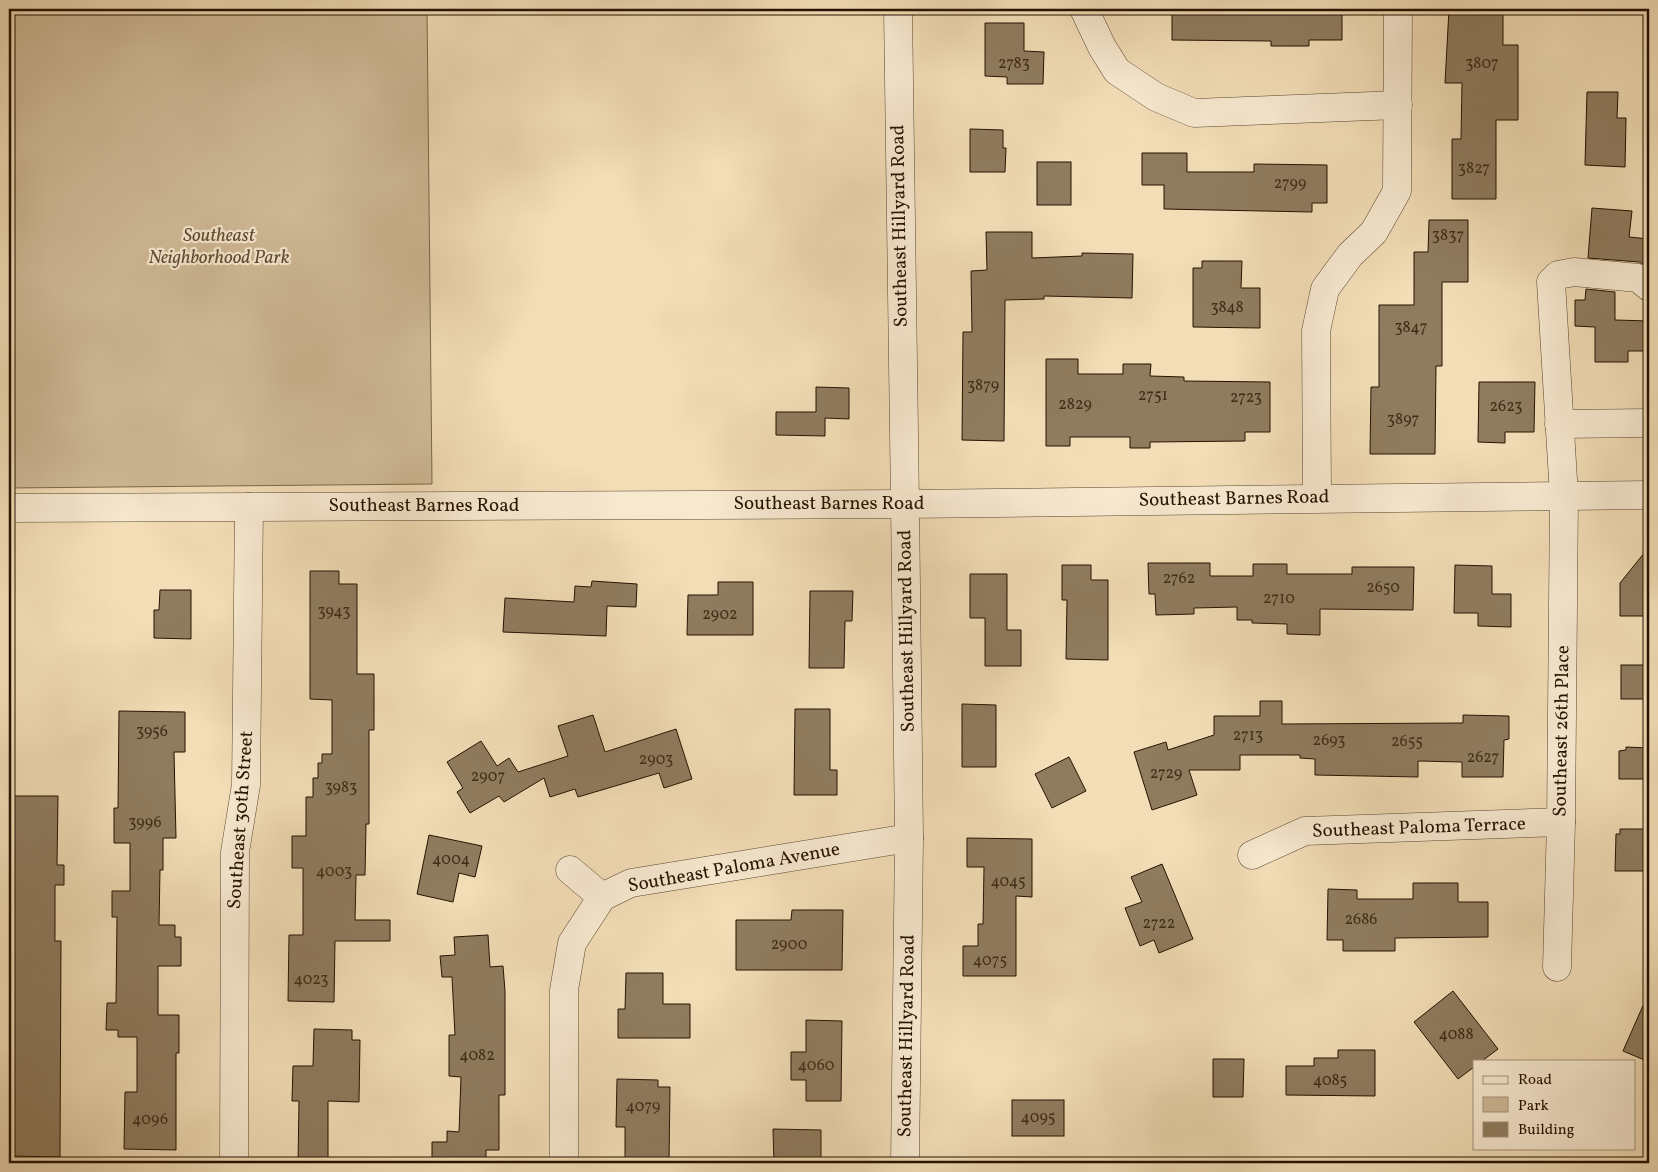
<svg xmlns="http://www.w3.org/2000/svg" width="1658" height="1172" viewBox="0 0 1658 1172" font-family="Vollkorn,serif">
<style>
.green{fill:#cfba97;stroke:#7a664c}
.building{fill:#8f7c5f;stroke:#241200}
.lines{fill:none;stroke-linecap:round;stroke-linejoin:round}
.minor-casing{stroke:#58452e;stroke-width:29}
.tertiary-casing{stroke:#58452e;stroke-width:29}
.minor{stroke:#f7e9d0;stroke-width:28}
.tertiary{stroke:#f7e9d0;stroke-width:28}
.labels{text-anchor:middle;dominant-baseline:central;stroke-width:4.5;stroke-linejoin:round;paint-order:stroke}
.number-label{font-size:16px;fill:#3f2c18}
.street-label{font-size:19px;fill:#241200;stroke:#f7e9d0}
.park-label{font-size:19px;font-style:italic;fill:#604d35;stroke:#f7e9d0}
</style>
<rect width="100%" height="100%" fill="#f2ddb6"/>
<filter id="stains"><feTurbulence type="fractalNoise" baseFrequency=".004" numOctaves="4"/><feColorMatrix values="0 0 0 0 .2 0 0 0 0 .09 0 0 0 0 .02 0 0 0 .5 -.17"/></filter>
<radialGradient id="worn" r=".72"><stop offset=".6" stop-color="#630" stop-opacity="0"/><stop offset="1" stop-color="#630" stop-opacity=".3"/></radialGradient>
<polygon class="green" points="9,9 427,9 432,484 9,488"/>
<g class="building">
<polygon points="1172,9 1342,9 1342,40 1309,40 1309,46 1271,46 1271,41 1172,40"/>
<polygon points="1449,9 1503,9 1503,45 1518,45 1518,120 1496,120 1496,199 1452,199 1452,139 1461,139 1462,83 1445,83"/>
<polygon points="985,23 1024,23 1024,51 1044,52 1043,84 1007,84 1007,77 985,76"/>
<polygon points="1587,92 1618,92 1617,118 1626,118 1625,167 1585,165"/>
<polygon points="970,129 1003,130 1003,148 1006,148 1005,172 970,172"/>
<polygon points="1142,153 1187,153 1187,172 1254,172 1254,164 1327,165 1327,203 1312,203 1312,212 1164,209 1164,185 1142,185"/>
<rect x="1037" y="162" width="34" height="43"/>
<polygon points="1592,208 1632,211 1629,237 1649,239 1649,267 1639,262 1588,258"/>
<polygon points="1429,220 1468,220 1468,282 1442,282 1442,366 1436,366 1435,454 1370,454 1371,387 1379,387 1379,305 1414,305 1414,252 1428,252"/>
<polygon points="986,232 1032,232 1032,258 1082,256 1082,253 1133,254 1132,298 1044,296 1044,299 1005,300 1004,441 962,440 963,332 972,332 971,271 987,270"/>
<polygon points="1202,261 1242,261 1241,288 1260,288 1260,328 1193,327 1193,268 1202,268"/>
<polygon points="1586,289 1615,292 1615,320 1649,321 1649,351 1628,351 1628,362 1595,362 1595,327 1575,326 1575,300 1585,300"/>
<polygon points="1046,359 1078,359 1078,374 1123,374 1123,364 1151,364 1150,376 1184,377 1184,381 1270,382 1270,432 1245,432 1245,441 1150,442 1150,448 1130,448 1130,437 1070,437 1070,446 1046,446"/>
<polygon points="1479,382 1535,382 1534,432 1505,432 1505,443 1478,442"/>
<polygon points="816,387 849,388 849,419 825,418 825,436 776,435 776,412 816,412"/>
<polygon points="1649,547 1649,616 1620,616 1620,583"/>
<polygon points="1148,563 1210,563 1210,576 1253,576 1253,564 1287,564 1287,574 1352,574 1352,567 1414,567 1413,610 1320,609 1320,635 1287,634 1287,624 1252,623 1252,620 1237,620 1237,607 1194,608 1194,614 1156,615 1155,594 1149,594"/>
<polygon points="1062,565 1091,565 1091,580 1108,580 1108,660 1066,659 1067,600 1062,600"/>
<polygon points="1455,565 1492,566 1492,594 1511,594 1511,627 1478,626 1478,613 1454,613"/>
<polygon points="310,571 339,571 339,584 357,584 357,674 374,674 374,730 369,730 369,824 366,824 365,875 356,875 355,920 390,920 390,941 335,941 334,1002 288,1001 289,935 303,935 303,868 292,868 292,836 306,836 306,797 313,797 313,778 318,778 318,763 322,763 322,754 332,754 332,700 310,699"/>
<polygon points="970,574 1007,574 1007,630 1021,630 1021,666 985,666 985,618 970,618"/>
<polygon points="592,581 637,584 636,607 607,606 606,636 503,632 505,598 574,602 575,586 591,587"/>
<polygon points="718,582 753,582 753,635 687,635 688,595 718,595"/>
<polygon points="160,590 191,590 191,639 154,638 154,610 159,610"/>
<polygon points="810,591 853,591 852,621 845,621 844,668 809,668"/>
<rect x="1621" y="665" width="28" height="34"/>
<polygon points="1260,701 1282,701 1282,724 1463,723 1463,715 1509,716 1509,739 1504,740 1503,777 1462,777 1462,762 1418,761 1418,777 1315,775 1315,759 1300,758 1300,755 1240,755 1240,770 1189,770 1197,795 1152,810 1134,752 1166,742 1168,750 1214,735 1214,716 1260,716"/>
<polygon points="962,704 996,705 996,767 962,767"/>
<polygon points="795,709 830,709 830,770 837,770 837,795 794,795"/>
<polygon points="119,711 185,712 185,752 174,752 176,838 163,838 163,870 160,870 159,925 175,925 175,937 181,937 181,966 158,966 158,1015 179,1015 179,1053 176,1053 176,1150 124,1149 125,1092 137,1092 137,1037 118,1037 118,1030 106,1030 107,1003 116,1003 117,917 112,917 112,891 130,891 130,843 114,843 114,808 118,808"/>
<polygon points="593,715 605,752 676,729 692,779 664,788 659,773 578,797 575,789 550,797 544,778 504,802 499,796 470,813 457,792 463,788 447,762 481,741 497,766 509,758 518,772 568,756 558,726"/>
<polygon points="1626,747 1649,748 1649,779 1619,779 1619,751 1626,750"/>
<polygon points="1069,757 1086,791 1052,808 1035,774"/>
<polygon points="9,796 58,796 57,865 64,865 64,885 55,885 55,941 61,941 60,1157 9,1156"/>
<polygon points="1620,829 1649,829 1649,871 1615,871 1616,834 1620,834"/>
<polygon points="429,835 482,846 475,877 459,873 453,902 417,894"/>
<polygon points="967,838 1032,839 1032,897 1016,896 1016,976 963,976 963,946 978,946 978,924 983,924 984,867 967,867"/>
<polygon points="1162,864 1193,939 1159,953 1154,940 1140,946 1125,908 1142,902 1131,877"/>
<polygon points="1413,883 1458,883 1458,902 1488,902 1488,937 1395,938 1395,951 1343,951 1343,940 1327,940 1328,889 1357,890 1357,899 1413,899"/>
<polygon points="792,910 843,910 842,970 736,970 736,920 791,920"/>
<polygon points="488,935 490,967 503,966 505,991 505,1095 499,1095 499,1150 486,1150 486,1163 432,1163 432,1142 447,1142 447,1131 459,1132 461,1077 449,1076 449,1035 455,1035 452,977 442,977 440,956 455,955 454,937"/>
<polygon points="626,973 663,973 663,1004 690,1004 690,1038 618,1038 618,1009 625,1009"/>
<polygon points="1453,991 1498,1049 1482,1061 1474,1061 1474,1067 1458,1079 1414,1022"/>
<polygon points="1649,992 1649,1062 1623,1051"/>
<polygon points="806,1020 842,1021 841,1101 806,1101 806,1080 791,1080 791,1052 806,1052"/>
<polygon points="314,1029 352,1030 352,1040 360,1040 359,1102 328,1101 328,1163 298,1163 299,1101 292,1101 293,1066 313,1066"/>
<polygon points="1338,1050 1375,1050 1375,1096 1286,1095 1286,1066 1314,1066 1314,1058 1338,1058"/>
<polygon points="1213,1059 1244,1059 1243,1097 1213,1097"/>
<polygon points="617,1079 658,1080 658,1087 670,1087 669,1163 625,1163 625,1127 616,1127"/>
<rect x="1012" y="1100" width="52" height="36"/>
<polygon points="773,1129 821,1130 821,1163 774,1163"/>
</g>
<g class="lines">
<g class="minor-casing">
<g id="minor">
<polyline points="1084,9 1102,47 1117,71 1156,97 1194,113 1398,105"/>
<polyline points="1559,424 1649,423"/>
<polyline points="1317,498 1316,331 1325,289 1350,255 1374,232 1397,191 1398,9"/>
<polyline points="9,508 905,504 909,838 905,1163"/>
<polyline points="1252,855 1305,831 1561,822"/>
<polyline points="570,870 602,897"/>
<polyline points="602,897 631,883 909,838"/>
<polyline points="1557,967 1561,822 1564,496 1551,282 1558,275 1574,272 1638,278 1649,287"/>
<polyline points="234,1163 235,852 246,785 249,507"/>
<polyline points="564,1163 564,990 572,943 602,897"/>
</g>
</g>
<g class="tertiary-casing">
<polyline id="tertiary" points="898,9 905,504 1649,495"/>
</g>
<use href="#minor" class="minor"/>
<use href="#tertiary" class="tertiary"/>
</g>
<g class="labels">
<g class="number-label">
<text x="1014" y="64">2783</text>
<text x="1482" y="64">3807</text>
<text x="1474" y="169">3827</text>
<text x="1290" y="184">2799</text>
<text x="1448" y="236">3837</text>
<text x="1227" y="308">3848</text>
<text x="1411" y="328">3847</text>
<text x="983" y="386">3879</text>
<text x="1153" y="396">2751</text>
<text x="1246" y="398">2723</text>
<text x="1075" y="405">2829</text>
<text x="1506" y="407">2623</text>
<text x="1403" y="420">3897</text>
<text x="1179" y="579">2762</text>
<text x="1383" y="588">2650</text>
<text x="1279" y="599">2710</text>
<text x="334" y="612">3943</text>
<text x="720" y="615">2902</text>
<text x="152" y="732">3956</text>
<text x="1248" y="736">2713</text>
<text x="1329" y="741">2693</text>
<text x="1407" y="742">2655</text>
<text x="1483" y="758">2627</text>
<text x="656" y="760">2903</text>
<text x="1166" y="774">2729</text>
<text x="488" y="777">2907</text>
<text x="341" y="788">3983</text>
<text x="145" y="823">3996</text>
<text x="451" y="860">4004</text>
<text x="334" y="872">4003</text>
<text x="1008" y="882">4045</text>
<text x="1361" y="920">2686</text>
<text x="1159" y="924">2722</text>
<text x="789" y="945">2900</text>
<text x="990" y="961">4075</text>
<text x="311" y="980">4023</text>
<text x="1456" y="1035">4088</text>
<text x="477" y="1056">4082</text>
<text x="816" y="1066">4060</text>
<text x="1330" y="1081">4085</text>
<text x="643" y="1107">4079</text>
<text x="1038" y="1118">4095</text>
<text x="150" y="1120">4096</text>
</g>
<g class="street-label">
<text transform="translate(900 226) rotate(-91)">Southeast Hillyard Road</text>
<text transform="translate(1234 499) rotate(-1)">Southeast Barnes Road</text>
<text x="829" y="504">Southeast Barnes Road</text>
<text x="424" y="506">Southeast Barnes Road</text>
<text transform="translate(907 631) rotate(-91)">Southeast Hillyard Road</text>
<text transform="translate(1562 731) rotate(-89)">Southeast 26th Place</text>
<text transform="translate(241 820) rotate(-86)">Southeast 30th Street</text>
<text transform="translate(1419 828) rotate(-2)">Southeast Paloma Terrace</text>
<text transform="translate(734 868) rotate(-10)">Southeast Paloma Avenue</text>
<text transform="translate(907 1036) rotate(-89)">Southeast Hillyard Road</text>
</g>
<g class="park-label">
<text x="219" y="236">Southeast<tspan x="219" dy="22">Neighborhood Park</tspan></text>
</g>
</g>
<rect width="1658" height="1172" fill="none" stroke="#f2ddb6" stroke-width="30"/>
<rect x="10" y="10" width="1638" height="1152" fill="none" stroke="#241200" stroke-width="2.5"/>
<rect x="15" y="15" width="1628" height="1142" fill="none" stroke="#241200"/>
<rect x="1473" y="1060" width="162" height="90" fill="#f7e9d0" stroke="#a3937d"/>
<rect x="1483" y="1076" width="25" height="8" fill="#f7e9d0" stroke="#a3937d"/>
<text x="1518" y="1084" font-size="15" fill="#241200">Road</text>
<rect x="1483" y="1097" width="25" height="15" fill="#cfba97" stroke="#a3937d"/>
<text x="1518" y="1110" font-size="15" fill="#241200">Park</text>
<rect x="1483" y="1122" width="25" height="15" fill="#8f7c5f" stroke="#a3937d"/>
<text x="1518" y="1134" font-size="15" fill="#241200">Building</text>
<rect width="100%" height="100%" filter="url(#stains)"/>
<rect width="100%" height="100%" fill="url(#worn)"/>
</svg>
